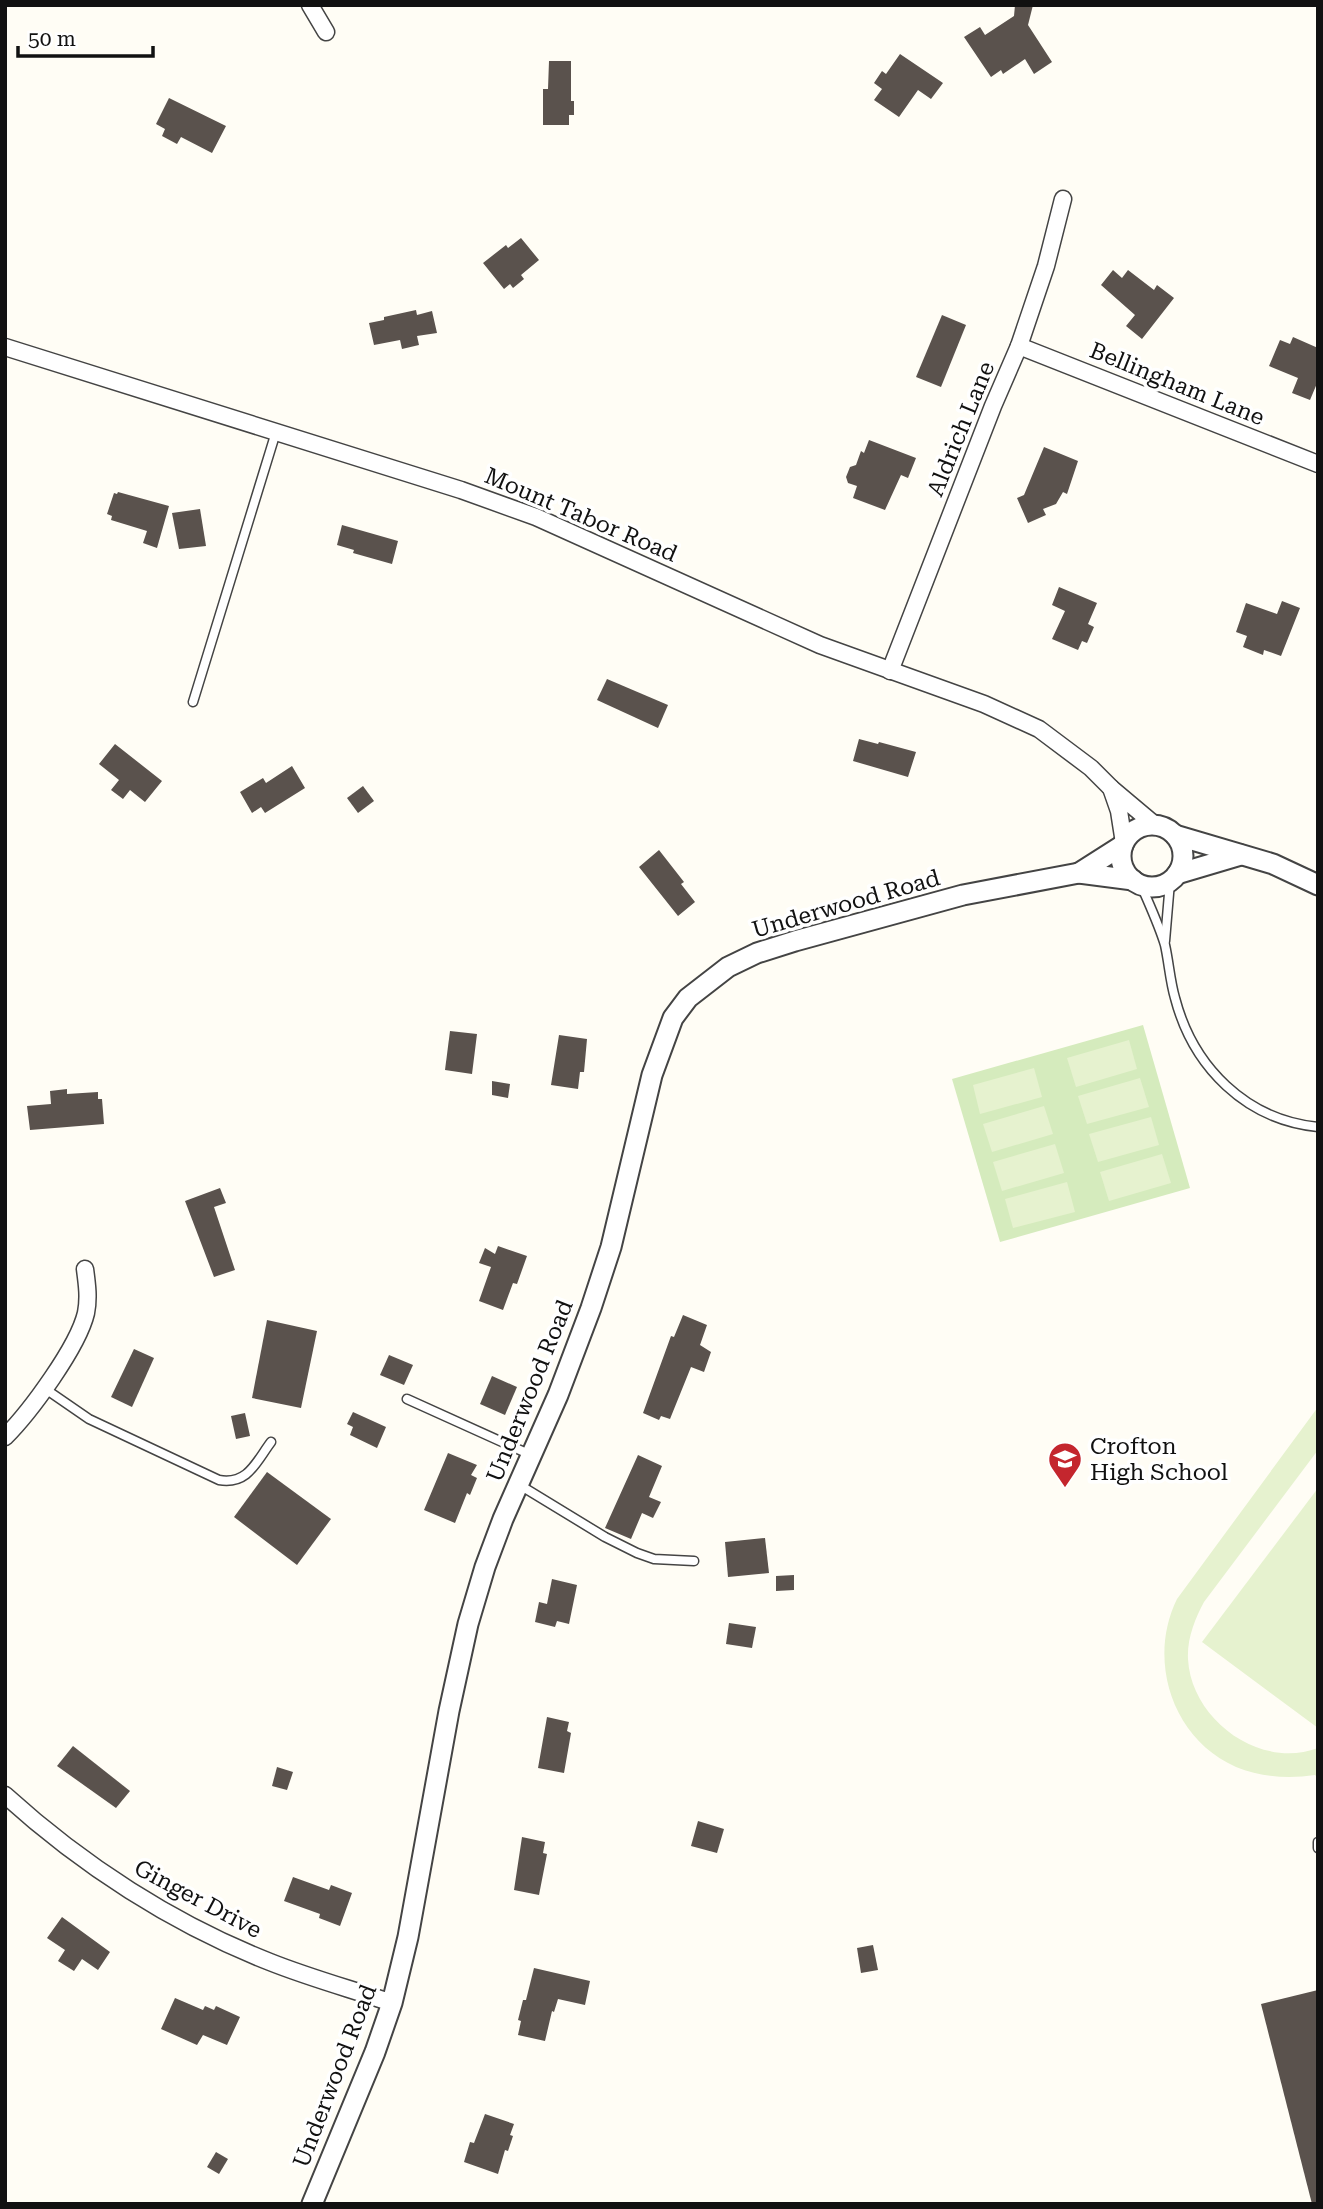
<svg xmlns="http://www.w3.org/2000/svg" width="1323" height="2209" viewBox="0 0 1323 2209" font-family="'Roboto Serif',serif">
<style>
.green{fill:#d5ebbd}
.pitch{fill:#e6f2cf}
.building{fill:#5a524d}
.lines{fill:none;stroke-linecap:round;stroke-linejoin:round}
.service-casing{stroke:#444;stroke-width:11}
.minor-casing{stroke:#444;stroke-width:19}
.tertiary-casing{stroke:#444;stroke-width:23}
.service{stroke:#fff;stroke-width:8}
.minor{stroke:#fff;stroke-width:16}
.tertiary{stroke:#fff;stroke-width:19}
.labels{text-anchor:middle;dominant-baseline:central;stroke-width:7;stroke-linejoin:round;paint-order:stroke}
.street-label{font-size:23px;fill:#111;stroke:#fff}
.poi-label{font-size:23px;fill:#111;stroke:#fff;text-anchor:start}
</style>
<rect width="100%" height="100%" fill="#fffdf5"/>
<polygon class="green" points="1143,1025 1190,1188 1000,1242 952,1079"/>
<g class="pitch">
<polygon points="1129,1040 1137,1069 1076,1087 1067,1058"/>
<polygon points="1034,1068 1042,1097 980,1114 973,1085"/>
<polygon points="1140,1078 1149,1107 1087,1124 1078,1096"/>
<polygon points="1044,1106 1053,1134 992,1152 983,1124"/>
<polygon points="1151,1117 1159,1145 1098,1162 1089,1134"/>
<polygon points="1055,1144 1064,1173 1002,1191 993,1162"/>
<polygon points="1162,1154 1171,1183 1109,1201 1100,1172"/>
<polygon points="1067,1182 1075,1212 1013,1228 1005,1199"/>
<path d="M1318,1407V1450L1204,1602C1195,1619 1187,1638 1188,1659C1191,1719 1259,1770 1318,1748V1778L1315,1775C1288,1779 1261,1777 1236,1767C1172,1739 1147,1660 1177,1599Z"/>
<polygon points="1318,1488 1318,1728 1202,1642"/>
</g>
<g class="building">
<polygon points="1015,5 1033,5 1028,25 1052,62 1034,74 1025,59 1003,74 1001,70 991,77 964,37 980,27 985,35 1014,16"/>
<polygon points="900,54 943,83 931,99 918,90 899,117 874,100 882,89 874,83 882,71 886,74"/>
<polygon points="549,61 571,61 571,101 574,101 574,115 569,115 569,125 543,125 543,89 548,89"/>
<polygon points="169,98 226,126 212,153 181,137 177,144 162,136 165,129 156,124"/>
<polygon points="521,238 539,260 521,275 524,279 513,288 510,284 504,289 483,263 506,245 508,248"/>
<polygon points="1113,270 1122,278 1128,270 1154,290 1157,285 1174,298 1142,339 1126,326 1135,315 1101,285"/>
<polygon points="416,310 417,315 432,311 437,333 417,336 419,345 402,349 400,340 374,345 369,323 384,320 384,317"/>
<polygon points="942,315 966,325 941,387 916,377"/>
<polygon points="1293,337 1318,348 1318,381 1310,400 1292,393 1298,378 1269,366 1280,340 1290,344"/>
<polygon points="869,440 916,458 908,478 901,475 885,510 853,498 857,486 848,483 846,477 850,467 856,465 861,451 864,453"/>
<polygon points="1044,447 1078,461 1067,494 1063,492 1056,504 1043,509 1046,515 1028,523 1017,498 1024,495"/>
<polygon points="118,492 169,506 157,548 143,543 147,531 111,520 112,516 107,514 114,493 117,494"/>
<polygon points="200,509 206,546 179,549 172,513"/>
<polygon points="342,525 398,541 392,564 353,553 354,550 337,545"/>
<polygon points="1059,587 1097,603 1088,624 1094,627 1087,643 1082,641 1078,650 1052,639 1065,611 1052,605"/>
<polygon points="1282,601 1300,608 1281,656 1264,650 1263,655 1243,647 1247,636 1236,632 1246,603 1277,614"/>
<polygon points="607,679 668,705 658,728 597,700"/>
<polygon points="859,739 878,744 879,742 916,752 908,777 853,761"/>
<polygon points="115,744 162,781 145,802 130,790 123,799 111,790 119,780 99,764"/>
<polygon points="292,766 305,788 265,813 261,807 252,813 240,792 263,778 266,783"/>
<polygon points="363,786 374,801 358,813 347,798"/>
<polygon points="659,850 684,882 681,884 695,902 678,916 639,867"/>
<polygon points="450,1031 477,1034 472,1074 445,1070"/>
<polygon points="559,1035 587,1039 584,1072 580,1072 578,1089 551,1085"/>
<polygon points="492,1081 510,1084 508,1098 492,1095"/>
<polygon points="67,1089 67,1094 98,1092 98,1099 102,1099 104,1124 30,1130 27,1106 51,1104 50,1091"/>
<polygon points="220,1188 226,1203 214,1207 235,1270 214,1277 185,1201"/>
<polygon points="498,1246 527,1256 517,1284 513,1283 503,1310 479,1301 491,1267 479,1263 485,1248 495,1254"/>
<polygon points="683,1315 707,1325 700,1345 711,1352 704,1372 691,1367 670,1419 661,1416 659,1420 643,1413 671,1336 674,1337"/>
<polygon points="267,1320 317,1331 301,1408 252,1398"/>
<polygon points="134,1349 154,1358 132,1407 111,1397"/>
<polygon points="389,1355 413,1365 404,1385 380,1375"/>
<polygon points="492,1376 517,1387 505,1415 480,1404"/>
<polygon points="353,1412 386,1427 377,1448 350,1435 353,1427 347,1424"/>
<polygon points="245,1413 250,1436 236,1439 231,1416"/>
<polygon points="448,1453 477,1465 471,1475 477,1478 470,1495 467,1493 455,1523 424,1510"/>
<polygon points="638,1455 662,1466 649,1497 661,1502 653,1518 642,1513 631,1539 605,1528"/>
<polygon points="267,1472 331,1519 297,1565 234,1517"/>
<polygon points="765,1538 769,1573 728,1577 725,1542"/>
<polygon points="794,1575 794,1590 776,1591 776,1576"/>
<polygon points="552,1579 577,1585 569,1624 557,1621 555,1627 535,1622 539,1602 547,1604"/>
<polygon points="729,1623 756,1627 752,1648 726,1644"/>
<polygon points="547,1717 569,1722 567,1731 571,1733 564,1773 538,1768"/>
<polygon points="73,1746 130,1791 116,1808 57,1766"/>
<polygon points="277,1767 293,1772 287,1790 272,1786"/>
<polygon points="698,1821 724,1829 717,1853 691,1846"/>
<polygon points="522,1837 545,1842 543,1853 547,1854 539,1895 514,1890"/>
<polygon points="293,1877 329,1890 331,1885 352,1893 340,1926 319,1918 320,1914 284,1901"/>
<polygon points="62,1917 110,1952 98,1970 82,1959 74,1971 58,1961 65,1950 47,1938"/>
<polygon points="873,1945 878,1970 861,1973 857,1948"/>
<polygon points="534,1968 590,1981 585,2005 558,1999 554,2012 552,2011 545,2041 518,2035 521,2021 518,2020 523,2000 526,2000"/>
<polygon points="1318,1990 1318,2204 1312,2204 1261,2004"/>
<polygon points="175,1998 203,2010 205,2006 214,2010 216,2006 240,2017 227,2045 203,2035 197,2045 161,2029"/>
<polygon points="485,2114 514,2124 510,2135 513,2136 508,2151 505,2150 498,2174 464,2162 470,2142 474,2143"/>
<polygon points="216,2152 228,2159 219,2174 207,2167"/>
</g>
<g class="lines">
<g class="service-casing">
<g id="service">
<polyline points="193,702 276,432"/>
<path d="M1141,885C1149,904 1159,925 1165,945C1169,963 1170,981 1175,998C1193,1067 1246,1120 1318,1127"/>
<polyline points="1165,941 1170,882"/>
<path d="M44,1388L89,1419L219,1480C248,1485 256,1462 271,1442"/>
<polyline points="407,1399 531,1455"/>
<polyline points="518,1484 605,1537 637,1553 654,1559 694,1561"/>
<polyline points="1318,1842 1318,1848"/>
</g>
</g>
<g class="minor-casing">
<g id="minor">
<polyline points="310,5 326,32"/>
<polyline points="1019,346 1318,464"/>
<polyline points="5,347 461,490 536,517 820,645 984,704 1039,729 1091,768 1111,788"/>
<polyline points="890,671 993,406 1019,346 1046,266 1063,199"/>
<polyline points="1124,843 1119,811 1111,788 1155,825"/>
<path d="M5,1437C30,1412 78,1347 86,1313C89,1298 87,1284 85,1269"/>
<path d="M5,1795C82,1865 173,1924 270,1962C310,1978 351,1989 392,2003"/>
</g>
</g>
<g class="tertiary-casing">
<g id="tertiary">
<circle cx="1152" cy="856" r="31"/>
<polyline points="1175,835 1273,864 1318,885"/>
<polyline points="1079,873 1123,845"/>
<polyline points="1177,874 1241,855"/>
<polyline points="312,2204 375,2052 392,2003 408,1937 449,1711 468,1624 485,1567 503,1519 558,1395 591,1308 611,1247 652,1075 673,1018 688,998 728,967 757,953 795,941 963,895 1079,873 1133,880"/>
</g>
</g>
<use href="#service" class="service"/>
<use href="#minor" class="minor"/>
<use href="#tertiary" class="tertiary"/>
</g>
<defs>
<g id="school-pin" transform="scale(1.75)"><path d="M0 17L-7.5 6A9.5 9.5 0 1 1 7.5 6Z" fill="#c4262e" stroke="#fff"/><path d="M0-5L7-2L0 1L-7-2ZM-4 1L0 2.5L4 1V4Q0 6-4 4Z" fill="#fff"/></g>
</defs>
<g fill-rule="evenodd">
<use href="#school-pin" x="1065" y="1459"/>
</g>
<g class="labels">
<g class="street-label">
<text transform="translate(1177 384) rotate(22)">Bellingham Lane</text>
<text transform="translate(961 429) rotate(-68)">Aldrich Lane</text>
<text transform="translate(581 515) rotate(23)">Mount Tabor Road</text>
<text transform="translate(846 904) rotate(-16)">Underwood Road</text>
<text transform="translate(530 1391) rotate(-68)">Underwood Road</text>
<text transform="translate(198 1899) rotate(28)">Ginger Drive</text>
<text transform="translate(335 2076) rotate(-69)">Underwood Road</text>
</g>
<g class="poi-label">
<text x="1090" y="1446">Crofton<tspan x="1090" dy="26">High School</tspan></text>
</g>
</g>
<rect width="1323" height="2209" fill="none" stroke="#111111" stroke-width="14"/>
<path d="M18 46v10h135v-10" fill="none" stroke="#111111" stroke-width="3.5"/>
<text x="28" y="46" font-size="21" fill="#111111" stroke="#ffffff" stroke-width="5" paint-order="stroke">50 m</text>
</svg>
